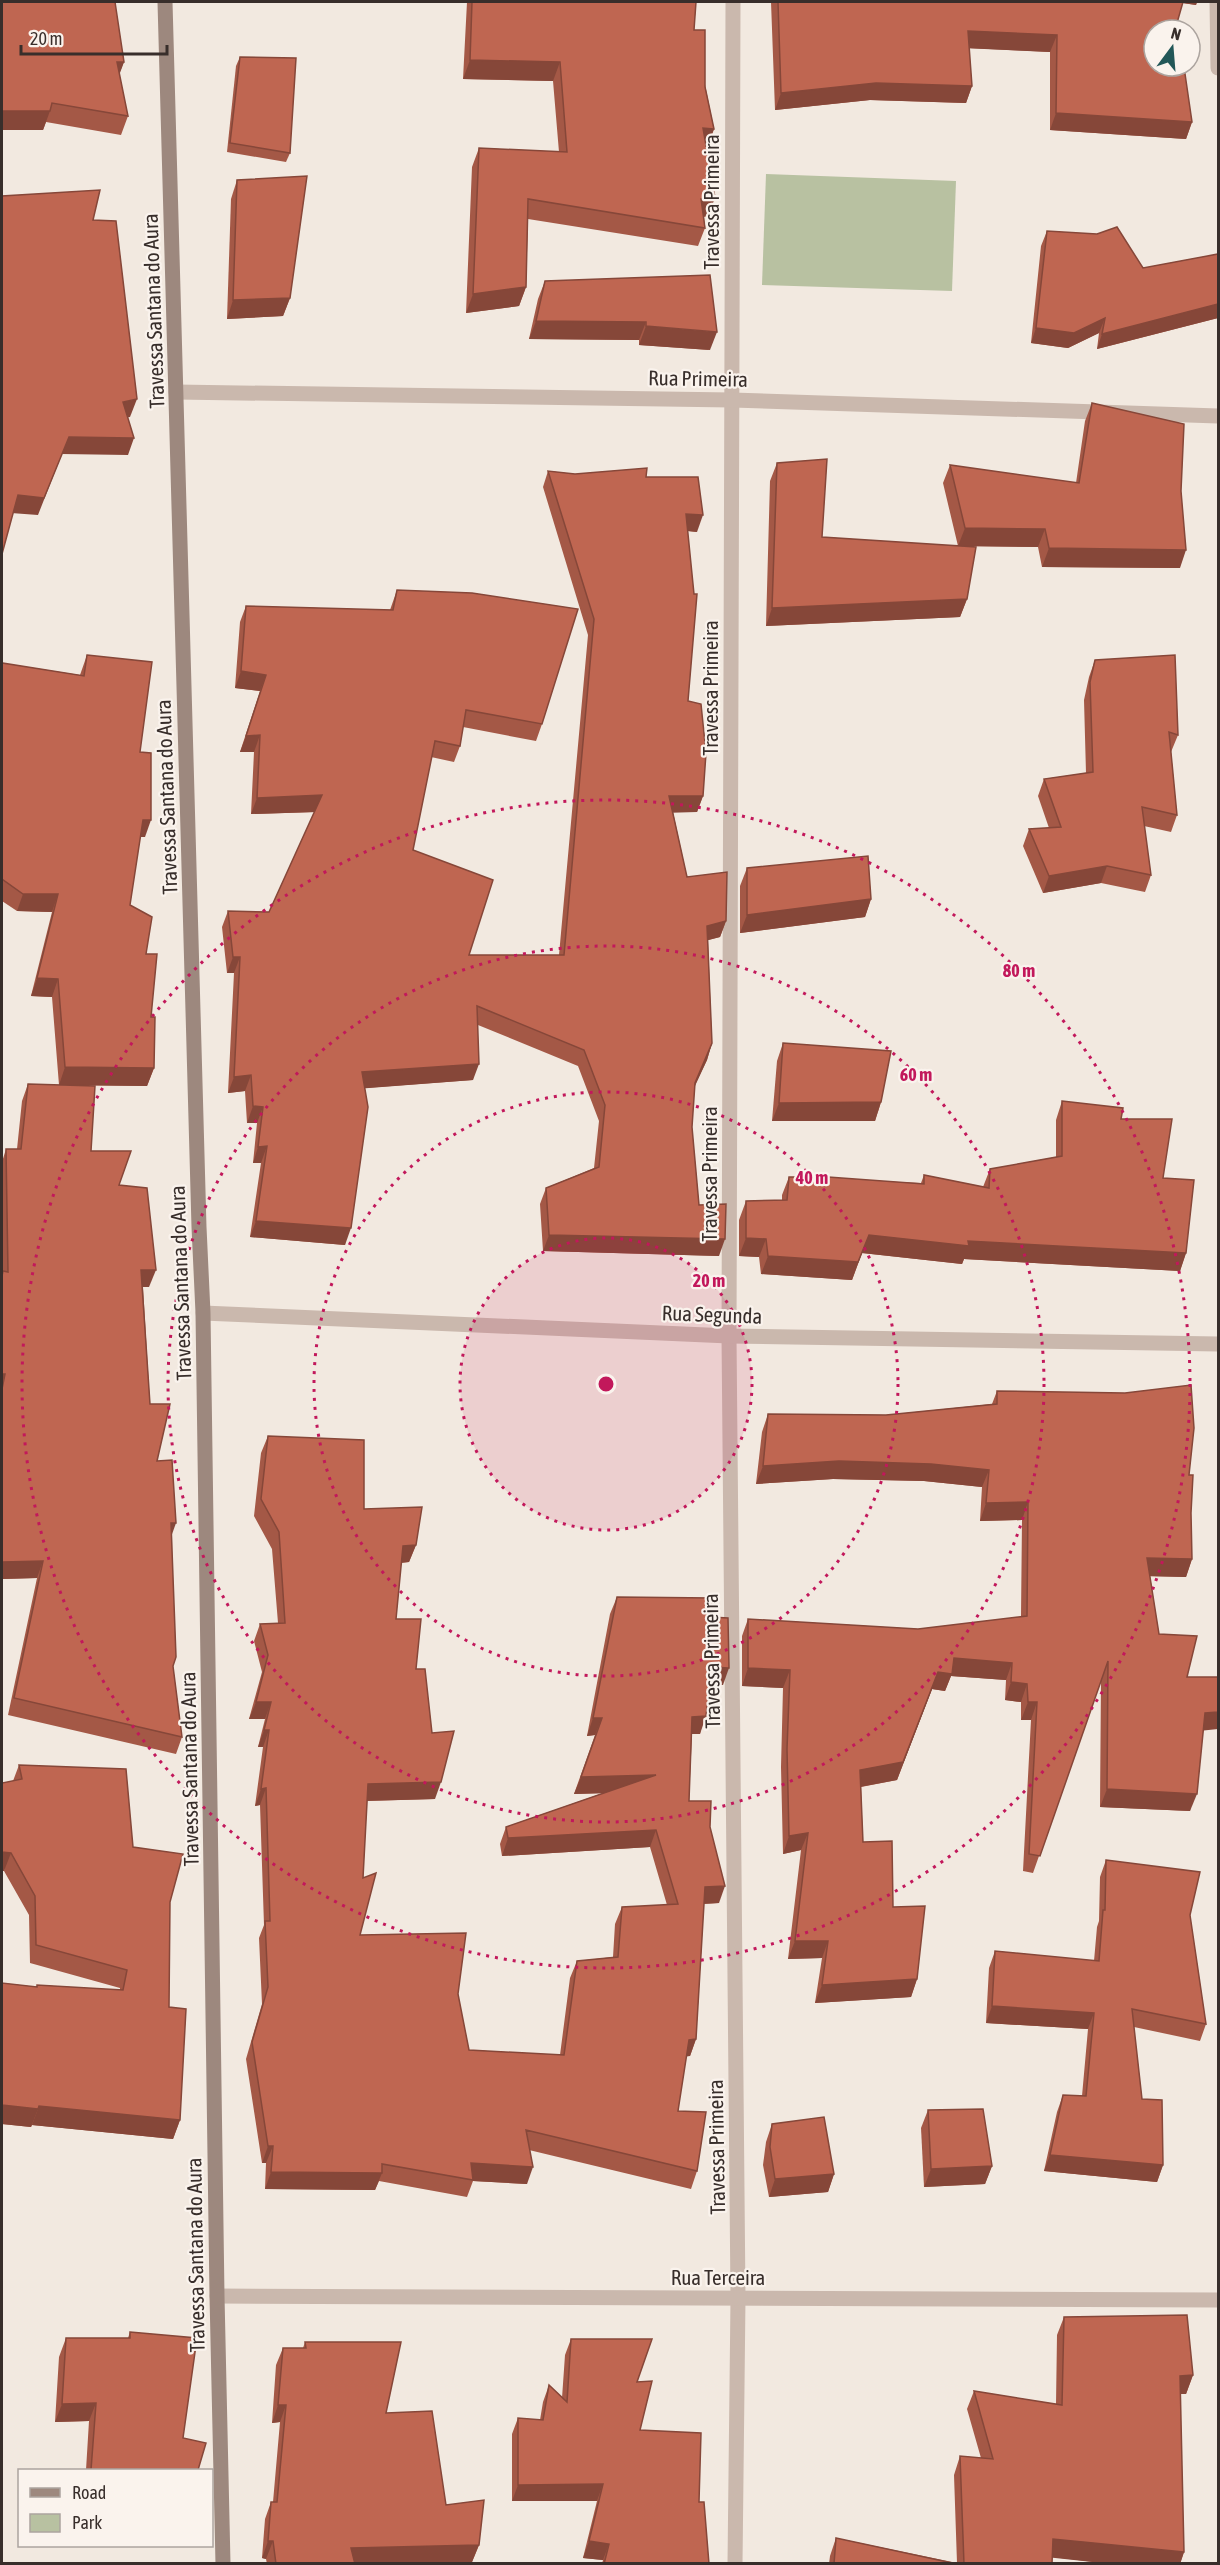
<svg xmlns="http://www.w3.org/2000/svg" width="1220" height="2565" viewBox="0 0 1220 2565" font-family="'Asap Condensed',sans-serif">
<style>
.green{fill:#b8c1a1}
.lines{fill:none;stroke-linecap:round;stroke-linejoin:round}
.street{stroke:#cab8ad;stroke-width:15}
.secondary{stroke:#9d887e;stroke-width:15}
.wall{fill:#a45846}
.shaded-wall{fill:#864739}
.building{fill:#bf6651;stroke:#864739;stroke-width:1.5}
.ring{fill:none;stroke:#c2185b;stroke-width:3;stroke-dasharray:3 6}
.labels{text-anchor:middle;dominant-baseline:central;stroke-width:4.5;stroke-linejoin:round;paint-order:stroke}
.street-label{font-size:21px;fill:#382e2b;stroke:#faf3ed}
.centre{fill:#c2185b;stroke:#faf3ed;stroke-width:3}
.ring-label{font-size:18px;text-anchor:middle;font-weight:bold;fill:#c2185b;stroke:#faf3ed;stroke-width:4.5;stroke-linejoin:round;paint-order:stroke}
</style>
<rect width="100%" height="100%" fill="#f2e9e0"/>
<polygon class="green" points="766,174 956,181 952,291 762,285"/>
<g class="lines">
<g class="street">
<polyline points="733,2 729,1336 738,2298 735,2564"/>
<polyline points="1217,2 1218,68"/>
<polyline points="176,392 732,400 1218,416"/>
<polyline points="203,1313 729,1336 1218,1344"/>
<polyline points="217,2296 1218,2300"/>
</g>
<polyline class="secondary" points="165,2 199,1227 203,1313 217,2296 223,2564"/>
</g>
<g class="wall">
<polygon points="467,2 696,2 694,30 714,129 707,148 706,148 708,216 704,217 705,228 698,246 528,219 526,287 519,306 466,313 472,167 479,148 559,152 553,81 463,79"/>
<polygon points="771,2 1197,2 1196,5 1183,3 1154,66 1192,122 1186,139 1050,130 1050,52 969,48 972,86 966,103 870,100 775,110"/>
<polygon points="240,57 290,153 286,162 227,152 236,66"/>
<polygon points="124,62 119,74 128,116 121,135 46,122 43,130 2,130"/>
<polygon points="237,180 290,298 283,316 227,319 231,199"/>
<polygon points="1047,231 1143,268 1218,254 1218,318 1097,349 1099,333 1068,348 1031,343 1041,246"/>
<polygon points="545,281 710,350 639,345 639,340 529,339 538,299"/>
<polygon points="1092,403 1181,491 1180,568 1042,567 1038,547 963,546 967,599 960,617 766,626 770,481 777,463 822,537 958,546 943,483 950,465 1076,483 1085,421"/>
<polygon points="548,471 575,474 646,477 697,532 687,531 688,701 703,796 697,812 673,812 687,877 726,921 720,937 708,940 712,1043 707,1060 694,1087 692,1127 699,1205 719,1256 543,1251 540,1204 546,1188 594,1168 599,1121 578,1066 478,1025 473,1080 365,1088 345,1245 250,1237 261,1163 253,1163 257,1123 247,1123 245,1091 228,1093 234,973 227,973 222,927 228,911 269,912 315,812 251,814 254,752 240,752 260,691 235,688 240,622 246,606 390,610 397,590 542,724 536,741 463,727 460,746 454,762 431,757 413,850 469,955 559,955 588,635 543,487"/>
<polygon points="87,655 140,752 145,837 140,837 130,905 146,954 154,1068 147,1086 59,1085 52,997 31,996 52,912 17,911 2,901 2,663 80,675"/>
<polygon points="1095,660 1178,735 1171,752 1177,815 1171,832 1144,826 1151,875 1145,892 1101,883 1043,893 1023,846 1029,829 1049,828 1038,796 1044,779 1086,773 1084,700 1089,677"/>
<polygon points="747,868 871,899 865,917 740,933 740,886"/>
<polygon points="783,1043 881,1102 875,1121 772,1121 777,1061"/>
<polygon points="28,1084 91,1151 119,1185 149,1287 143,1287 150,1404 157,1461 172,1535 173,1666 182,1737 176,1754 8,1715 37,1578 2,1579 2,1162 6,1149 17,1149 22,1101"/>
<polygon points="1062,1101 1121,1119 1163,1178 1186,1253 1180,1271 964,1259 962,1264 862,1253 852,1280 761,1274 759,1257 739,1256 739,1220 746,1201 782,1200 782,1195 789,1177 921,1183 924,1175 983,1187 990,1169 1056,1157 1056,1120"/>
<polygon points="997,1391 1189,1475 1192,1559 1186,1577 1150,1576 1159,1634 1187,1677 1203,1730 1190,1811 1100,1807 1101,1680 1033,1873 1023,1871 1031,1720 1021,1720 1021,1702 1005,1700 1006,1680 951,1676 945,1691 932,1689 897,1780 861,1787 863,1842 893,1907 917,1979 911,1997 815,2003 822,1958 788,1959 801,1850 783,1854 781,1767 783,1688 742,1686 742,1636 748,1619 918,1629 1021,1617 1022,1520 980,1521 982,1487 924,1481 833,1479 756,1484 762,1432 768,1414 886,1415 992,1404"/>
<polygon points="268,1436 364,1509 416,1545 409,1562 401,1563 396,1619 416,1669 435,1799 367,1801 360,1935 458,1994 469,2050 560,2055 570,1978 577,1961 613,1957 615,1924 622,1907 667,1905 650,1847 502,1856 500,1844 506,1827 603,1793 574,1794 595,1735 587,1736 610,1614 617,1597 710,1617 723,1685 710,1684 700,1734 692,1734 689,1801 710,1827 719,1903 704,1904 696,2039 690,2056 686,2056 678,2111 697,2171 691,2189 529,2150 527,2184 473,2181 467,2197 379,2181 375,2190 265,2189 266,2163 262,2163 246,2059 262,2004 259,1938 264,1925 260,1805 255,1806 263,1747 258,1747 265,1719 249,1719 262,1672 254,1641 260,1624 278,1623 272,1549 254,1516 261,1453"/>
<polygon points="19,1765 133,1847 170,1902 169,2007 180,2120 173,2139 32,2125 31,2127 2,2124 2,1983 37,1987 37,1985 120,1990 120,1988 30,1963 29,1915 4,1871 13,1781"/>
<polygon points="1106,1860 1190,1915 1206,2024 1200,2041 1134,2027 1142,2099 1163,2165 1157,2182 1044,2171 1057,2112 1063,2095 1082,2096 1088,2029 986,2023 989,1968 995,1951 1094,1961 1097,1927 1099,1921 1100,1877"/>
<polygon points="928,2110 992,2166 985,2184 924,2187 921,2128"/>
<polygon points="772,2124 834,2174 828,2192 769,2197 763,2165 766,2142"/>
<polygon points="1064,2317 1193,2375 1186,2394 1180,2394 1184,2552 1180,2564 1111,2564 1052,2557 1052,2564 829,2564 830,2556 836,2538 957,2563 954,2475 960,2456 981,2458 967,2409 974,2391 1056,2404 1057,2335"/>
<polygon points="130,2332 183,2438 198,2470 86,2470 89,2421 55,2422 59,2357 66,2338 128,2338"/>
<polygon points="571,2339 637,2382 640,2430 699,2502 709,2564 602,2564 603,2560 583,2558 597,2501 512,2501 512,2434 518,2418 540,2420 543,2402 549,2385 562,2398 565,2355"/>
<polygon points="305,2342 386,2413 446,2505 479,2545 472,2562 422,2564 267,2564 266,2559 262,2558 265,2519 271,2502 273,2502 280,2422 272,2423 276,2365 283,2348 303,2348"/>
</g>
<g class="shaded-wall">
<polygon points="1182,2 1197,2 1196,5 1182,3"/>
<polygon points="968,31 1057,35 1050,52 962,48"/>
<polygon points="470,60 560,62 553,81 463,79"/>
<polygon points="117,62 124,62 117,81"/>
<polygon points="876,83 972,86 966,103 870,100 775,110 781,93"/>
<polygon points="2,111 50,111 43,130 2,130"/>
<polygon points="1056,113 1192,122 1186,139 1050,130"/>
<polygon points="703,128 714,129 707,148 696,147"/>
<polygon points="715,198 708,216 695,217 701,199"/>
<polygon points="526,287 519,306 466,313 473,294"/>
<polygon points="290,298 283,316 227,319 233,300"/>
<polygon points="1218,304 1218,318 1097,349 1102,334"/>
<polygon points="1105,318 1099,333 1068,348 1031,343 1036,328"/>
<polygon points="536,321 646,322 639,340 529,339"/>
<polygon points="646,326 717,332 710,350 639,345"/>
<polygon points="137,399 130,417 116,419 123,402"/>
<polygon points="69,437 134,438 128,455 62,454 38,515 11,513 18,495"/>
<polygon points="686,514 703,515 697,532 680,530"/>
<polygon points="965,528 1045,529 1038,547 958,546"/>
<polygon points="1049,548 1186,550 1180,568 1042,567"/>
<polygon points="967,599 960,617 766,626 772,608"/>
<polygon points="241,671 266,675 260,691 235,688"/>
<polygon points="260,735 254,752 240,752 246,736"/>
<polygon points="322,795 316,812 251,814 257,798"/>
<polygon points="669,796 703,796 697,812 663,813"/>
<polygon points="143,820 151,820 145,837 137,837"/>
<polygon points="1107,866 1101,883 1043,893 1049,876"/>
<polygon points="23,894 58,894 52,912 17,911"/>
<polygon points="871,899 865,917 740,933 747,915"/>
<polygon points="726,921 720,937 701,942 707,926"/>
<polygon points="233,957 240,957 234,973 227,973"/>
<polygon points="37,978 58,979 52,997 31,996"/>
<polygon points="712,1043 707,1060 689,1099 695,1083"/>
<polygon points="479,1064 473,1080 356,1089 362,1072"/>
<polygon points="65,1067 154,1068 147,1086 59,1085"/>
<polygon points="251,1075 245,1091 228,1093 234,1077"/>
<polygon points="881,1102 875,1121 772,1121 779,1103"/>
<polygon points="253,1106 263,1107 257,1123 247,1123"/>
<polygon points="267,1146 261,1163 253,1163 258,1147"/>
<polygon points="256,1221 351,1228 345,1245 250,1237"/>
<polygon points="549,1235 725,1239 719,1256 543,1251"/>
<polygon points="869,1235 968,1241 1186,1253 1180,1271 964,1259 962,1264 862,1253 852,1280 761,1274 768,1256"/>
<polygon points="746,1238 766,1239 759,1257 739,1256"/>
<polygon points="141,1270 156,1270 149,1287 135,1287"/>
<polygon points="2,1374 5,1374 2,1385"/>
<polygon points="839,1461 931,1464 989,1470 982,1487 924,1481 833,1479 756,1484 763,1466"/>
<polygon points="1028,1502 1022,1520 980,1521 986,1503"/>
<polygon points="171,1523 176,1523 170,1540"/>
<polygon points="416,1545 409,1562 397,1563 403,1546"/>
<polygon points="1147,1558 1192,1559 1186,1577 1140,1576"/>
<polygon points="43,1561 37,1578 2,1579 2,1562"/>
<polygon points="954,1658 1012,1663 1006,1680 951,1676 945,1691 932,1689 897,1780 854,1788 860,1770 938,1672"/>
<polygon points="712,1667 729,1668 723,1685 705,1684"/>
<polygon points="748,1668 790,1670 783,1688 742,1686"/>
<polygon points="1011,1682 1027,1684 1021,1702 1005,1700"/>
<polygon points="256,1702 271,1702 265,1719 249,1719"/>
<polygon points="1028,1702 1037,1702 1031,1720 1021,1720"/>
<polygon points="1218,1712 1218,1729 1199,1731 1205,1713"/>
<polygon points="706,1716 700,1734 686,1734 692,1717"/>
<polygon points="593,1718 602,1718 595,1735 587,1736"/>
<polygon points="264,1730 269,1730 263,1747 258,1747"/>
<polygon points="656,1775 650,1792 574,1794 581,1777"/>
<polygon points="441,1782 435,1799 361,1801 368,1784"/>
<polygon points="266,1788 260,1805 255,1806 261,1789"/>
<polygon points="1107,1789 1197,1794 1190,1811 1100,1807"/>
<polygon points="656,1830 650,1847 502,1856 508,1838"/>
<polygon points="808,1833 801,1850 783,1854 789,1836"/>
<polygon points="2,1852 11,1853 4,1871 2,1871"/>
<polygon points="725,1886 719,1903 699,1904 705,1887"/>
<polygon points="795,1941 828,1941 822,1958 788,1959"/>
<polygon points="917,1979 911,1997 815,2003 822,1985"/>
<polygon points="992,2006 1094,2013 1088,2029 986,2023"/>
<polygon points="696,2039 690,2056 683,2057 689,2040"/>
<polygon points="2,2105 38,2109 31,2127 2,2124"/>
<polygon points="39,2106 180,2120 173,2139 32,2125"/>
<polygon points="268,2146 273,2146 266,2163 262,2163"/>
<polygon points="1050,2155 1163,2165 1157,2182 1044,2171"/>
<polygon points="471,2163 533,2167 527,2184 473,2181"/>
<polygon points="992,2166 985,2184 924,2187 931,2169"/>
<polygon points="271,2172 382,2173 375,2190 265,2189"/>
<polygon points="834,2174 828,2192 769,2197 775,2179"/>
<polygon points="1193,2375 1186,2394 1173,2394 1180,2376"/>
<polygon points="96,2403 89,2421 55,2422 62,2404"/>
<polygon points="278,2405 286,2405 280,2422 272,2423"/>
<polygon points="603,2484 597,2501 512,2501 518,2485"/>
<polygon points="1053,2539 1184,2552 1180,2564 1111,2564 1046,2557"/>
<polygon points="268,2541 273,2541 266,2559 262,2558"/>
<polygon points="589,2541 609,2544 603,2560 583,2558"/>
<polygon points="479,2545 472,2562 346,2564 351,2548"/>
</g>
<g class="building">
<polygon points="2,2 115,2 124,62 117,62 128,116 52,103 50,111 2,111"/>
<polygon points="472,2 696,2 694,30 705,30 705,87 714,129 703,128 715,198 701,199 705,228 528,199 526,287 473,294 479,148 567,152 560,62 470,60"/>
<polygon points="778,2 1183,2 1175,30 1154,30 1154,66 1184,67 1192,122 1056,113 1057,35 968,31 972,86 876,83 781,93"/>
<polygon points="240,57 296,58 290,153 230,143"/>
<polygon points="307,176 290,298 233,300 237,180"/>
<polygon points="100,190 93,220 116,221 137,399 123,402 134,438 69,437 44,498 18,495 2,554 2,196"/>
<polygon points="1117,227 1143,268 1218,254 1218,304 1102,334 1105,318 1074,333 1036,328 1047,231 1097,234"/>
<polygon points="710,275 717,332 646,326 646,322 536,321 545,281"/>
<polygon points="1092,403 1184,424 1181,491 1186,550 1049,548 1045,529 965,528 950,465 1079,483"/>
<polygon points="827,459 822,537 976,547 967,599 772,608 777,463"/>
<polygon points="647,468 646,477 698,477 703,515 686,514 694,594 697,594 688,701 701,704 706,753 703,796 669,796 687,877 727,872 726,921 707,926 712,1043 695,1083 692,1127 699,1205 726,1204 725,1239 549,1235 546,1188 599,1167 605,1105 584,1050 477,1006 479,1064 362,1072 368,1107 351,1228 256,1221 267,1146 258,1147 263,1107 253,1106 251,1075 234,1077 240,957 233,957 228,911 269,912 322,795 257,798 260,735 246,736 266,675 241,671 246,606 393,610 397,590 472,593 578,609 542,724 466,710 460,746 435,741 413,850 493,880 469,955 564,955 594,619 548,471 575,474"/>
<polygon points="87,655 152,662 140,752 151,753 151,820 143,820 130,905 152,917 146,954 157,954 151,1017 155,1017 154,1068 65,1067 58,979 37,978 58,894 23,894 2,879 2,663 84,676"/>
<polygon points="1175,655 1178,735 1169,732 1177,815 1142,807 1151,875 1107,866 1049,876 1029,829 1061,827 1044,779 1093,772 1090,682 1095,660"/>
<polygon points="868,856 871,899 747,915 747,868"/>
<polygon points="783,1043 891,1051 881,1102 779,1103"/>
<polygon points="28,1084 95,1086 91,1151 131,1151 119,1185 147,1188 156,1270 141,1270 150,1404 170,1404 157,1461 172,1460 176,1523 171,1523 176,1657 173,1666 182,1737 14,1698 43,1561 2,1562 2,1389 5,1374 2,1374 2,1276 3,1271 8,1272 6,1149 21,1149"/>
<polygon points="1062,1101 1123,1108 1121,1119 1172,1119 1163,1178 1194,1180 1186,1253 968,1241 969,1246 869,1235 858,1262 768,1256 766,1239 746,1238 746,1201 787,1200 789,1177 828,1177 924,1184 924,1175 989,1188 990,1169 1062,1156"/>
<polygon points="1191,1385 1194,1428 1189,1475 1193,1475 1191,1513 1192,1559 1147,1558 1159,1634 1197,1636 1187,1677 1218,1677 1218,1712 1205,1713 1197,1794 1107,1789 1108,1661 1040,1856 1029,1854 1037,1702 1028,1702 1027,1684 1011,1682 1012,1663 954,1658 952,1674 938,1672 903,1762 860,1770 863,1842 892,1841 893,1907 925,1906 917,1979 822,1985 828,1941 795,1941 808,1833 789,1836 787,1749 790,1670 748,1668 748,1619 918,1629 1027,1616 1028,1502 986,1503 989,1470 931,1464 839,1461 763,1466 768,1414 886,1415 997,1404 997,1391 1125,1393"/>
<polygon points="268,1436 364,1440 364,1509 422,1507 416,1545 403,1546 396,1619 421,1619 416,1669 425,1669 432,1733 454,1731 441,1782 368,1784 363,1878 376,1873 360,1935 466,1933 458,1994 469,2050 564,2055 577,1961 618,1957 622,1907 678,1904 656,1830 508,1838 506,1827 656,1775 581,1777 602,1718 593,1718 617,1597 713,1598 710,1617 728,1618 729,1668 712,1667 706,1716 692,1717 689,1801 711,1801 710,1827 725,1886 705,1887 696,2039 689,2040 678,2111 706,2112 697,2171 526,2130 533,2167 471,2163 473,2180 382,2164 382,2173 271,2172 273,2146 268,2146 252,2042 268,1987 265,1921 270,1921 266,1788 261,1789 269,1730 264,1730 271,1702 256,1702 268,1655 260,1624 285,1623 279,1532 261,1499"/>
<polygon points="19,1765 126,1769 133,1847 183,1854 170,1902 169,2007 186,2009 180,2120 39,2106 38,2109 2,2105 2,1983 37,1987 37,1985 123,1990 127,1970 36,1945 35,1896 11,1853 2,1852 2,1783 22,1779"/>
<polygon points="1106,1860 1200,1872 1190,1915 1206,2024 1132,2009 1142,2099 1162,2100 1163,2165 1050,2155 1063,2095 1086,2096 1094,2013 992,2006 995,1951 1099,1961 1103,1910 1105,1910"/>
<polygon points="983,2109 992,2166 931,2169 928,2110"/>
<polygon points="824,2117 834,2174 775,2179 770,2147 772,2124"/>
<polygon points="1187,2315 1193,2375 1180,2376 1184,2552 1053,2539 1052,2564 964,2564 960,2456 993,2459 974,2391 1062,2405 1064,2317"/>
<polygon points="130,2332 197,2338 183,2438 206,2443 198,2470 91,2470 96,2403 62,2404 66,2338 130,2338"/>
<polygon points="571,2339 652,2339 637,2382 652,2381 640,2430 701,2433 699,2502 704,2502 709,2564 604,2564 609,2544 589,2541 603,2484 518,2485 518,2418 543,2420 549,2385 567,2402"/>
<polygon points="305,2342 401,2342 386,2413 432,2411 446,2505 484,2500 479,2545 351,2548 355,2564 276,2564 273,2541 268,2541 271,2502 277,2502 286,2405 278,2405 283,2348 306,2348"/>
<polygon points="836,2538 957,2564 834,2564"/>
</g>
<circle cx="606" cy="1384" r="146" fill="#c2185b" fill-opacity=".12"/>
<g class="ring">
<circle cx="606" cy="1384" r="146"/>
<circle cx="606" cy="1384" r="292"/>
<circle cx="606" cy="1384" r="438"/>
<circle cx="606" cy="1384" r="584"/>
</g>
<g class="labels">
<g class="street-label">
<text transform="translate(711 202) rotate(-90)">Travessa Primeira</text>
<text transform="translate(153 311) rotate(-92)">Travessa Santana do Aura</text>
<text transform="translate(698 378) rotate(1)">Rua Primeira</text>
<text transform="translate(710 688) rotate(-90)">Travessa Primeira</text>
<text transform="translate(166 797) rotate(-92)">Travessa Santana do Aura</text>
<text transform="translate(709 1174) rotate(-90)">Travessa Primeira</text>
<text transform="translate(180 1283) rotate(-92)">Travessa Santana do Aura</text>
<text transform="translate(712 1314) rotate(2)">Rua Segunda</text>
<text transform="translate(711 1661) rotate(-91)">Travessa Primeira</text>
<text transform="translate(189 1769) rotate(-91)">Travessa Santana do Aura</text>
<text transform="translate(716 2147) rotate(-91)">Travessa Primeira</text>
<text transform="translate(195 2255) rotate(-91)">Travessa Santana do Aura</text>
<text x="718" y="2277">Rua Terceira</text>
</g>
</g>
<circle cx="606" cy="1384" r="9" class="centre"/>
<g class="ring-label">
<text x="1019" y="977">80 m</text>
<text x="916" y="1081">60 m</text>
<text x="812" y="1184">40 m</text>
<text x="709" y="1287">20 m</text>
</g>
<rect width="1220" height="2565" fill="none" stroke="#382e2b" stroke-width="6"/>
<rect x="18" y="2469" width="195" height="78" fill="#faf3ed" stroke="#aca49f" stroke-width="1.5"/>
<rect x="30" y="2488" width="30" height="9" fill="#9d887e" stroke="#aca49f" stroke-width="1.5"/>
<text x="72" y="2499" font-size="18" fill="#382e2b">Road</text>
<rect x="30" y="2514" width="30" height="18" fill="#b8c1a1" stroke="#aca49f" stroke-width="1.5"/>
<text x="72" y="2529" font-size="18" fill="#382e2b">Park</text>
<g transform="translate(1172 48) rotate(16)"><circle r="28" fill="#faf3ed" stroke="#aca49f" stroke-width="1.5"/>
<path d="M0-4.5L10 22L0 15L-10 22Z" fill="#225758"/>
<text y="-9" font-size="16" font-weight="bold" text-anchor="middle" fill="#382e2b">N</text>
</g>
<path d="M21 45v9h146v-9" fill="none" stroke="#382e2b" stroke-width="3"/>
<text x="30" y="45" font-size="18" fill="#382e2b" stroke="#faf3ed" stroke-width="4.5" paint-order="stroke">20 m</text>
</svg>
